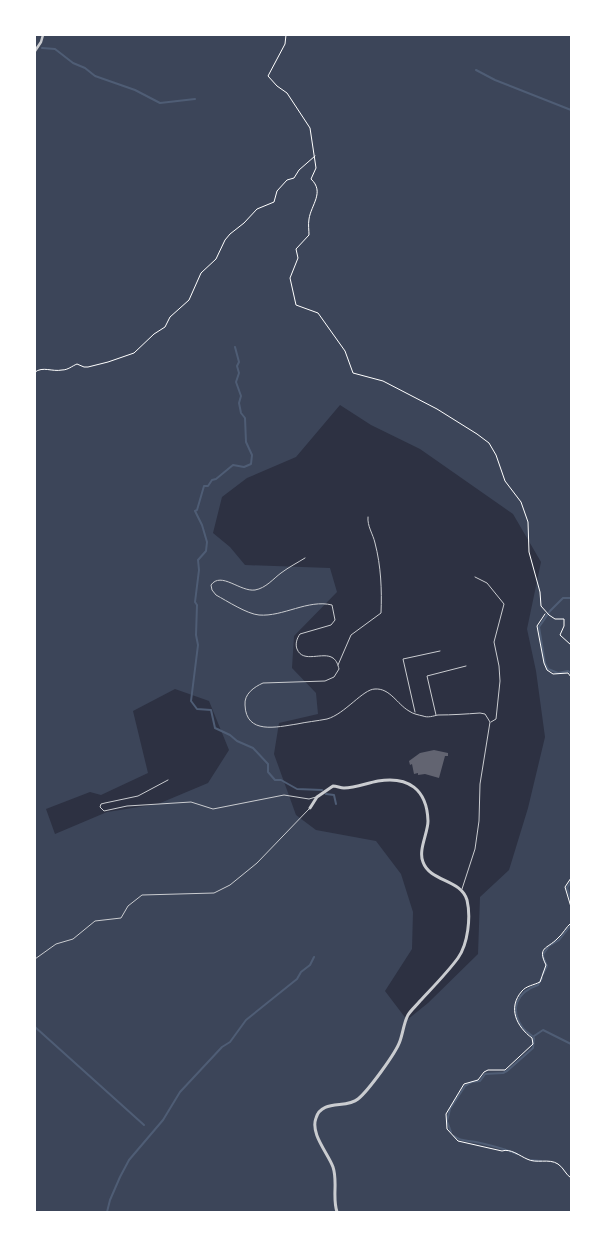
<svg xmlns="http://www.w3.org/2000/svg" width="606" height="1247" viewBox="0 0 606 1247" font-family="'Roboto Condensed',sans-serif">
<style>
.green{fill:#3c4559;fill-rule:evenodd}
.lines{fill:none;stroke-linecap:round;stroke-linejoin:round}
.stream{stroke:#4f5d75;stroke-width:2}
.building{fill:#626471}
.path{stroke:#fff;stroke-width:1}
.service{stroke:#caccd0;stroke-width:1}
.pedestrian{stroke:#caccd0;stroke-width:2.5}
.minor{stroke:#caccd0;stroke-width:3}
</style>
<rect width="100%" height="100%" fill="#2d3142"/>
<path class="green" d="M35,35H571V1212H35ZM340,405L371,425L420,449L513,514L541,562L527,629L536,671L545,737L528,808L509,870L480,897L478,954L428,1003L407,1020L385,991L412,949L413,912L401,874L376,841L316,830L296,815L274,754L279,723L318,714L316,693L292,668L294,636L337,592L330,568L245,565L230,547L213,533L222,497L247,478L296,457ZM175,689L209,701L229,750L208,783L158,804L107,812L55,834L46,809L90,792L101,795L148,773L133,711Z"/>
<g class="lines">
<g class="stream">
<polyline points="35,47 36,47"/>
<polyline points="42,48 55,49 73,63 85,68 95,76 135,90 160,103 195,99"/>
<polyline points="476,70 495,80 571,110"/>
<polyline points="235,347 239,362 237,366 239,373 236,382 241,396 239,403 241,413 245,418 246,442 252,455 251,464 244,467 233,465 216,479 212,480 208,486 204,486 197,510 195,511 202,525 207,542 206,551 198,560 199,570 195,602 197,605 196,635 198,645 191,701 197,709 211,710 215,728 230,735 237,741 253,748 268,764 268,772 275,780 281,780 297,789 322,790"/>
<polyline points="571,598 563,598 550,611 539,627 545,663 548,669 558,673 568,671 571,673"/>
<polyline points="326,794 334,795 336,804"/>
<polyline points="571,881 567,888 571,900"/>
<polyline points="543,974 547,966 543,956 544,953 549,946 559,940 571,925"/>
<polyline points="35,1027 144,1125"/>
<polyline points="534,1036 543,1030 571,1044"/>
<path d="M451,1132L447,1121L450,1109L465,1086L472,1082L480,1081L485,1074L503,1073L507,1071L533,1048L534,1038C531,1034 526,1032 523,1028C509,1009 517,992 538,985L542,978"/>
<path d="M454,1136C462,1142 467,1140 476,1142C490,1145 505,1149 517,1154"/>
<polyline points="531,1160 541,1161"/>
<polyline points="107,1212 110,1200 120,1177 129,1160 163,1120 180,1092 222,1047 230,1042 246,1020 297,979 301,972 310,965 314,957"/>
</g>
</g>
<polygon class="building" points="434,750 448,753 448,756 445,756 439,778 425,774 418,775 418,773 414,774 412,764 410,765 409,761 420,753"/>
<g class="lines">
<g class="path">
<path d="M286,35L285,44L268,76L277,86L287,93L310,128L316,168L311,179C325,192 311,205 309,219C308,225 309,230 309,235L296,249L298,258L290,278L296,305L318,313L345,351L353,373L383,381L437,409L477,434L489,443L496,455L505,481L521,502L528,522L529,552L540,592L541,606L549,615L555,619H564V626L560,635L571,645"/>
<path d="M35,372C43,366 52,372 62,370C68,370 72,366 77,364L84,367H88L108,362L134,353L154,334L165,327L170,317L189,300L201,273L216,259L225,240L230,234L244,223L257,209L274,202L277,191L287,180L294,178L299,170L315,156"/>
<polyline points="545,614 537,626 544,663 547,670 553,674 568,673 571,677"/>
<polyline points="571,878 565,887 571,907"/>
<path d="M571,923C566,927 563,934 557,939C547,949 537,947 546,965L540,982C534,985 526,986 522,991C507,1008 517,1027 532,1038L533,1044L505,1070H488L484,1072L478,1080L464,1084L446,1114L447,1129L458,1141L502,1151C510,1148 520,1156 527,1159C536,1164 549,1158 558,1164C564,1168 565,1174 571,1178"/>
</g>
<g class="service">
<path d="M305,558C297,563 289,567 281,573C273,579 266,588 255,590C240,592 221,571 211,585L212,590L216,595C227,601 247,614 259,615C283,617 308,599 332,605L335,620L331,625L300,634C297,638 295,644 297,649C303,664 323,651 333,658C337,661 338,665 339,669L334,677L325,681L263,683C254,687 244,694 245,705C246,735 277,727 297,724C306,722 317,721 327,719C345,714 363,689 375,689C390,688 397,704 409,711C413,714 419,715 423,716C428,718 433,716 438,715C452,715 466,714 480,713L485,714L490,722L480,784L479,821L475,849L462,889"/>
<polyline points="475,577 487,583 504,604 494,642 499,666 500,681 496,719 491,722"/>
<path d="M338,665L351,635L381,613C382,590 381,566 375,543C373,534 367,526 368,517"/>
<polyline points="415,712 403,659 440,651"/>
<polyline points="436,715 427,676 466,666"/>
<polyline points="168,780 138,796 105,803 101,804 100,807 104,811 127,806 191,802 213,809 284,795 309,799 316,797"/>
<polyline points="35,959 56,944 73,939 95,921 121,918 128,906 142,895 214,893 230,885 257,863 309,809"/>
</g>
<polyline class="pedestrian" points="35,51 41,42 43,35"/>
<path class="minor" d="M310,808L317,797L333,786C337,786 340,788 344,788C355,788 367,783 378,781C408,776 427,789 428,821C428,833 418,850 423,862C430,882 461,879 467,900C471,917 468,944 458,958C447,973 433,987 420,1001C416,1006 411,1010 408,1015C404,1022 403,1033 400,1041C396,1053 368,1091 358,1099C346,1109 322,1099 316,1118C310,1134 328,1153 333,1167C338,1182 332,1197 337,1212"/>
</g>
<rect width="606" height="1247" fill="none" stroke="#ffffff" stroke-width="72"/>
</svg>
